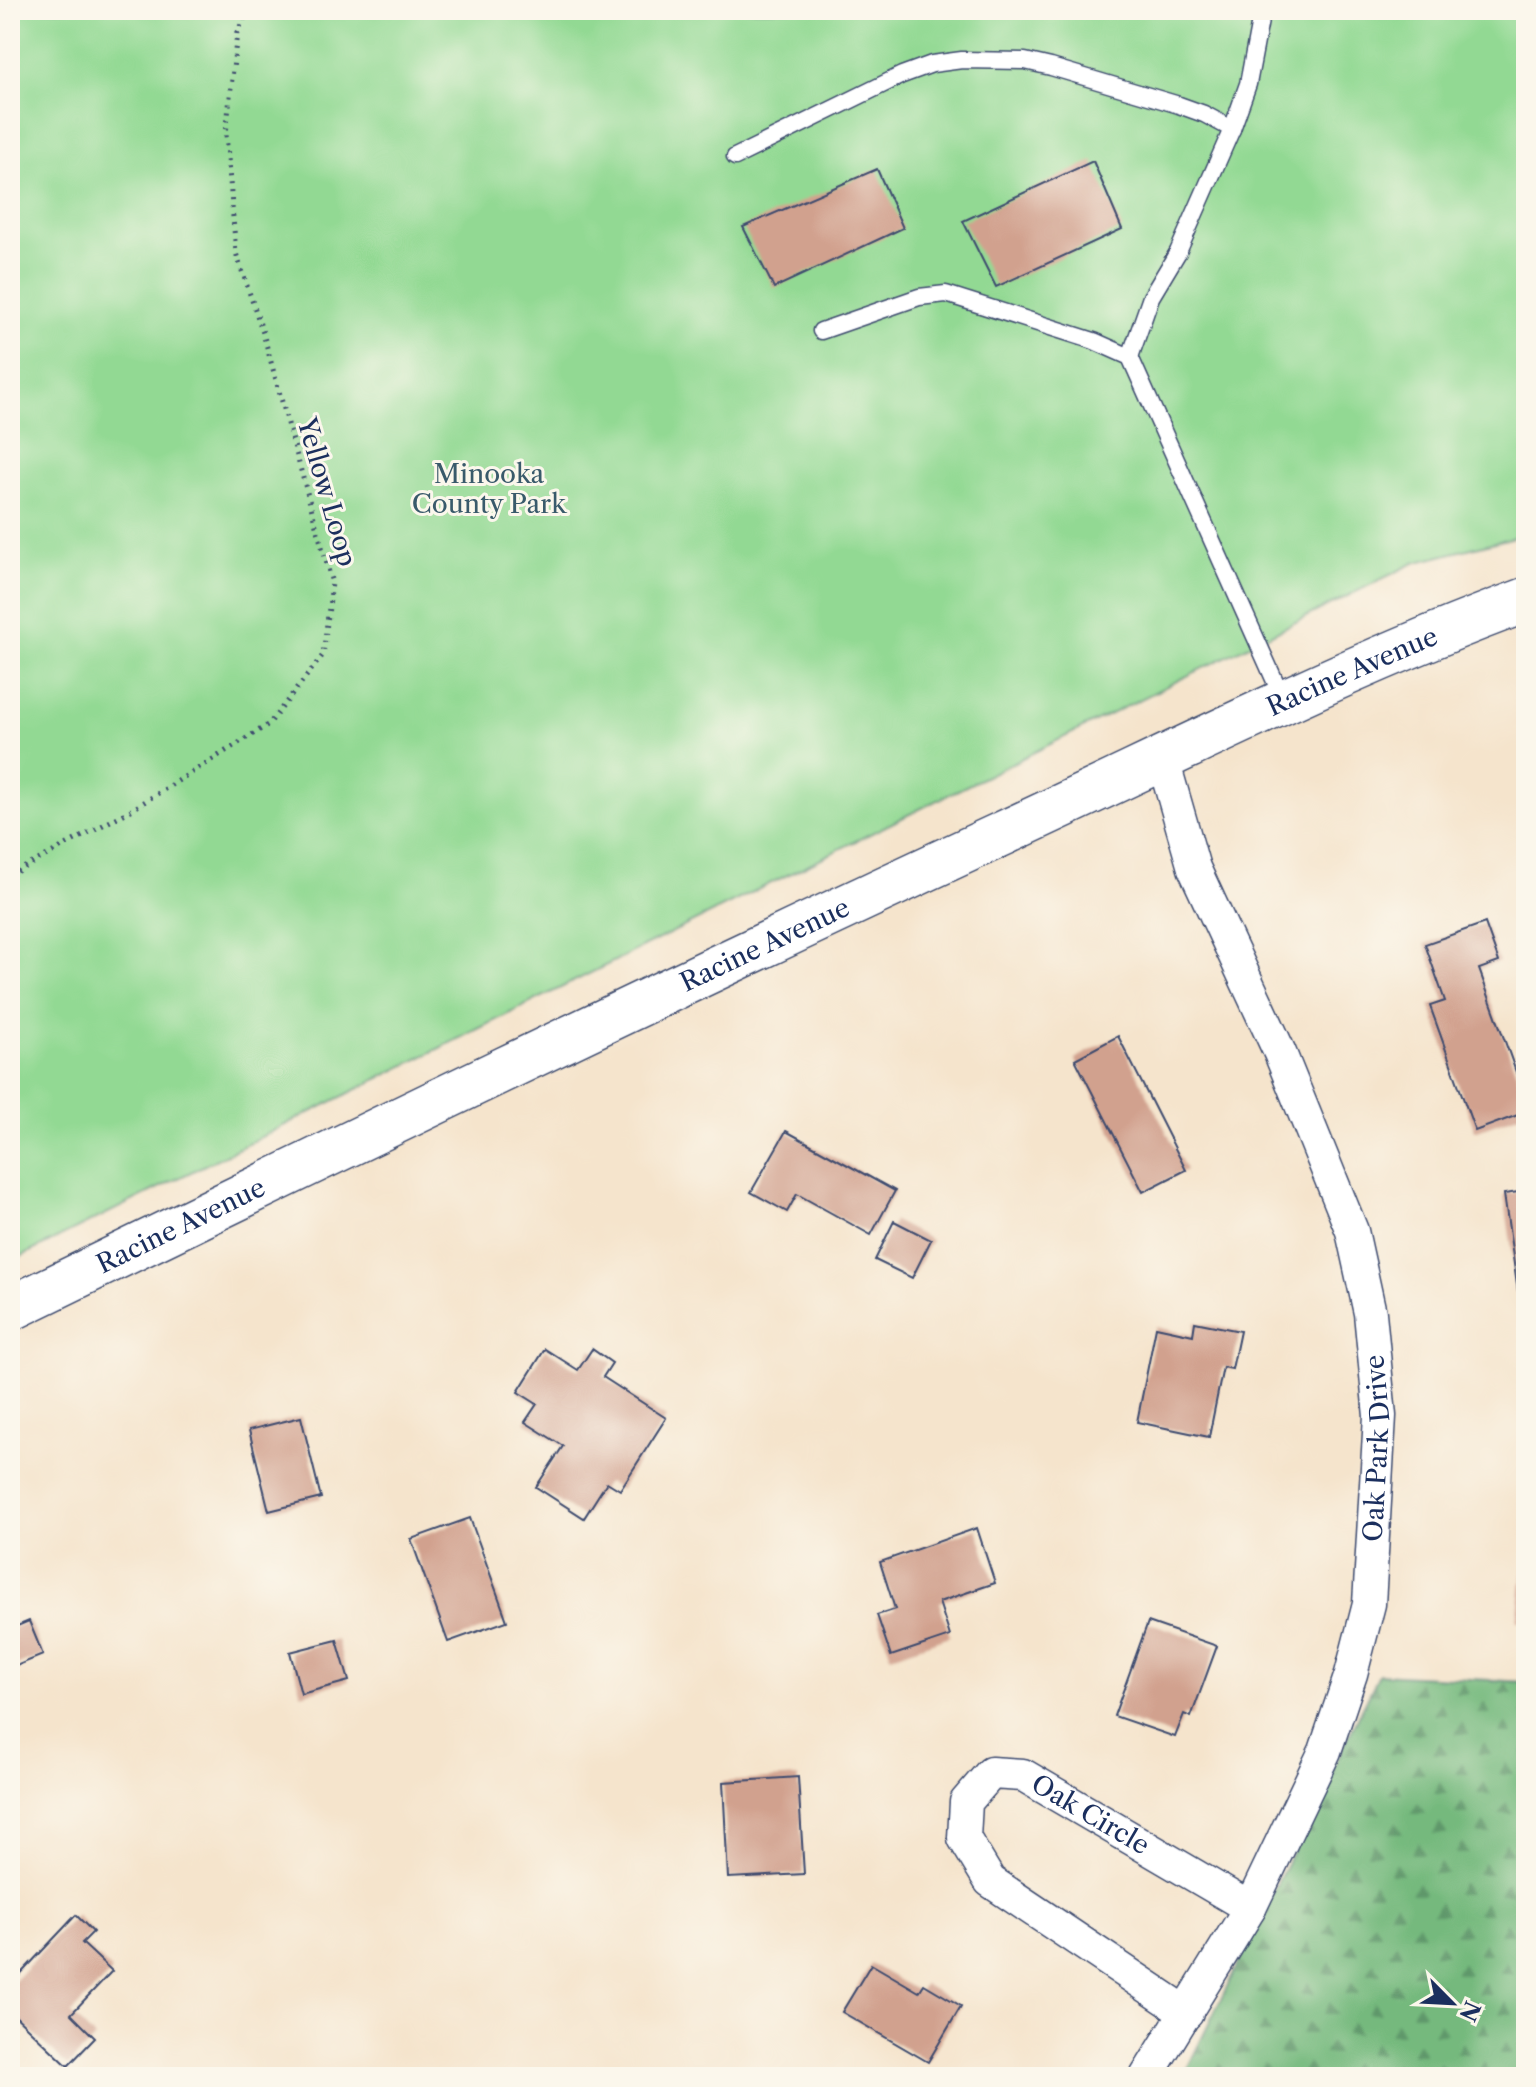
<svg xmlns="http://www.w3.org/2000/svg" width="1536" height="2087" viewBox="0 0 1536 2087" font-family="'Libre Caslon Text',serif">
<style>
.green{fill:#92d993;stroke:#568478;stroke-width:2}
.forest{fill:url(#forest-firs);stroke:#48746e;stroke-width:2}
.building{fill:#d1a18e}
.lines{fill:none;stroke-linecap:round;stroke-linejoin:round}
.lane-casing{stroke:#3c4a6e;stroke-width:19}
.street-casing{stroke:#3c4a6e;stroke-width:35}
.secondary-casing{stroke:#3c4a6e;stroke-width:47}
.path{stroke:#3c4a6e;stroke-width:5;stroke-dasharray:2 6;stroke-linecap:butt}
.lane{stroke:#fff;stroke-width:16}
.street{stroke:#fff;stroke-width:32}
.secondary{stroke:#fff;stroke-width:44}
.labels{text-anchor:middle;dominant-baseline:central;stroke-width:6;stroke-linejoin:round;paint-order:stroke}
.park-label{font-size:26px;fill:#395a6b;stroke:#fbf7ec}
.street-label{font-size:26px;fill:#1b2f5e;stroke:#fbf7ec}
</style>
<defs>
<pattern id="forest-firs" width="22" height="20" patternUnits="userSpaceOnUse" patternTransform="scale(2)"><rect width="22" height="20" fill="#75b97d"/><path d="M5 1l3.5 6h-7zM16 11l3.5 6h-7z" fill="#5f976a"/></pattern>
</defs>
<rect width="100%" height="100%" fill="#fbf7ec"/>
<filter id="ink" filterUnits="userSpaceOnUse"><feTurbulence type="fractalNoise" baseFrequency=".0125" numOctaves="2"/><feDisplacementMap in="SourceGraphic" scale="16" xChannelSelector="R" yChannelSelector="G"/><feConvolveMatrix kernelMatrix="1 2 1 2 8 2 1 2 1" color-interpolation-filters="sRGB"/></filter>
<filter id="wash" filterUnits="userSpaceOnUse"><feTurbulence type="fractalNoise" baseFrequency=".006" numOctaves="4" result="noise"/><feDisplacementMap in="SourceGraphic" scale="32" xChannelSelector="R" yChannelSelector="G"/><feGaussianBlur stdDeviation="1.8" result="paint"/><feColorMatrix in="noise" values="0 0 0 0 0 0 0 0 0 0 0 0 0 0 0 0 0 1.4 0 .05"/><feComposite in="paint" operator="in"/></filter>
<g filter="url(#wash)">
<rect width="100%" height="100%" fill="#f5e4cc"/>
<polygon class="green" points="10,10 1526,10 1526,534 1414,563 10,1262"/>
<polygon class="forest" points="1379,1674 1526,1682 1526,2077 1183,2077"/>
<g id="blocks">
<g class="building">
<polygon points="1093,161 1122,229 996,287 963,221"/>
<polygon points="877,169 903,228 774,288 743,227"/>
<polygon points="1485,923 1499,962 1479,969 1526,1100 1526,1112 1475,1131 1430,1006 1445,1001 1425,944"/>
<polygon points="1118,1036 1186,1170 1143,1192 1075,1059"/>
<polygon points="786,1131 895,1191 871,1235 797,1194 787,1212 751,1192"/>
<polygon points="1526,1191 1526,1327 1523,1327 1504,1194"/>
<polygon points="894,1221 931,1240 912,1278 875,1260"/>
<polygon points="1195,1322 1240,1331 1232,1369 1223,1367 1209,1437 1137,1422 1156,1327 1193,1335"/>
<polygon points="545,1349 578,1370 592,1349 612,1363 603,1377 666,1418 620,1490 607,1482 584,1518 536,1487 563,1446 525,1422 537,1404 518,1392"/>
<polygon points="301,1417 321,1498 269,1511 249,1430"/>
<polygon points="470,1518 507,1621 448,1642 411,1539"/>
<polygon points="977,1528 995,1583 939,1602 950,1636 891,1656 877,1615 895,1609 880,1562"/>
<polygon points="1524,1564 1526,1564 1526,1622 1517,1621"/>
<polygon points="29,1621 43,1655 16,1666 10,1650 10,1629"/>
<polygon points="1148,1622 1217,1646 1191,1717 1184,1714 1175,1737 1114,1716"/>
<polygon points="337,1640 349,1681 301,1694 290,1652"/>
<polygon points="798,1777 804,1874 728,1878 723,1782"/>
<polygon points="76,1915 93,1932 82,1943 112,1971 71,2014 95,2038 68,2066 10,2011 10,1985"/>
<polygon points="871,1964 919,1992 924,1984 961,2006 928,2062 842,2012"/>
</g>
</g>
</g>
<g filter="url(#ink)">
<use href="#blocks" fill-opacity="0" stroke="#3c4a6e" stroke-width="2"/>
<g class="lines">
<g class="lane-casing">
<g id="lane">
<polyline points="735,157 902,75 932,64 962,60 1025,61 1051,67 1179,105 1204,114 1232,129"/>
<polyline points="821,331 919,297 946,294 1094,341 1130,357 1283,699"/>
<polyline points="1130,357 1151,297 1178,252 1232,129 1248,84 1262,10"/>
</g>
</g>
<g class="street-casing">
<g id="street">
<path id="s1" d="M1187,2013L990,1881L964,1838L966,1802L991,1773L1023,1775L1250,1908"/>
<path id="s2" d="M1146,2077L1250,1908L1325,1751L1351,1674L1369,1604L1380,1416L1370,1313L1352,1231L1280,1053L1194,868L1163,760"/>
</g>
</g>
<g class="secondary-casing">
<g id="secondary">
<path id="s3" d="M10,1309C340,1148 671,987 1004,833C1177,753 1347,666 1526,600"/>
</g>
</g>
<polyline class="path" points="10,875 133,809 269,724 323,655 332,583 263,333 236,253 226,134 237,32 249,10"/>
<use href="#lane" class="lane"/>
<use href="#street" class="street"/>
<use href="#secondary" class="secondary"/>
</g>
</g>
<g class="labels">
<g class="park-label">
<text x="489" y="474">Minooka<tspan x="489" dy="30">County Park</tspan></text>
</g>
<g class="street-label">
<text transform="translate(327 492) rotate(74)">Yellow Loop</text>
<text stroke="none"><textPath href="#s3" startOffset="1486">Racine Avenue</textPath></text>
<text stroke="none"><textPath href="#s3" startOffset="838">Racine Avenue</textPath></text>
<text stroke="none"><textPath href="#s3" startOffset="190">Racine Avenue</textPath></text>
<text stroke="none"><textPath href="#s2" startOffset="682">Oak Park Drive</textPath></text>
<text stroke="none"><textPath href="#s1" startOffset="472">Oak Circle</textPath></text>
</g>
</g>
<rect width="1536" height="2087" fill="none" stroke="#fbf7ec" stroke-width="40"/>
<g transform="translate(1452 2003) rotate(114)" stroke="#fbf7ec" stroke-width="6" paint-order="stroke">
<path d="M0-6L14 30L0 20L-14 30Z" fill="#1b2f5e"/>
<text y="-12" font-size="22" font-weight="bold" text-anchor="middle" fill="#1b2f5e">N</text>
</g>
</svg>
